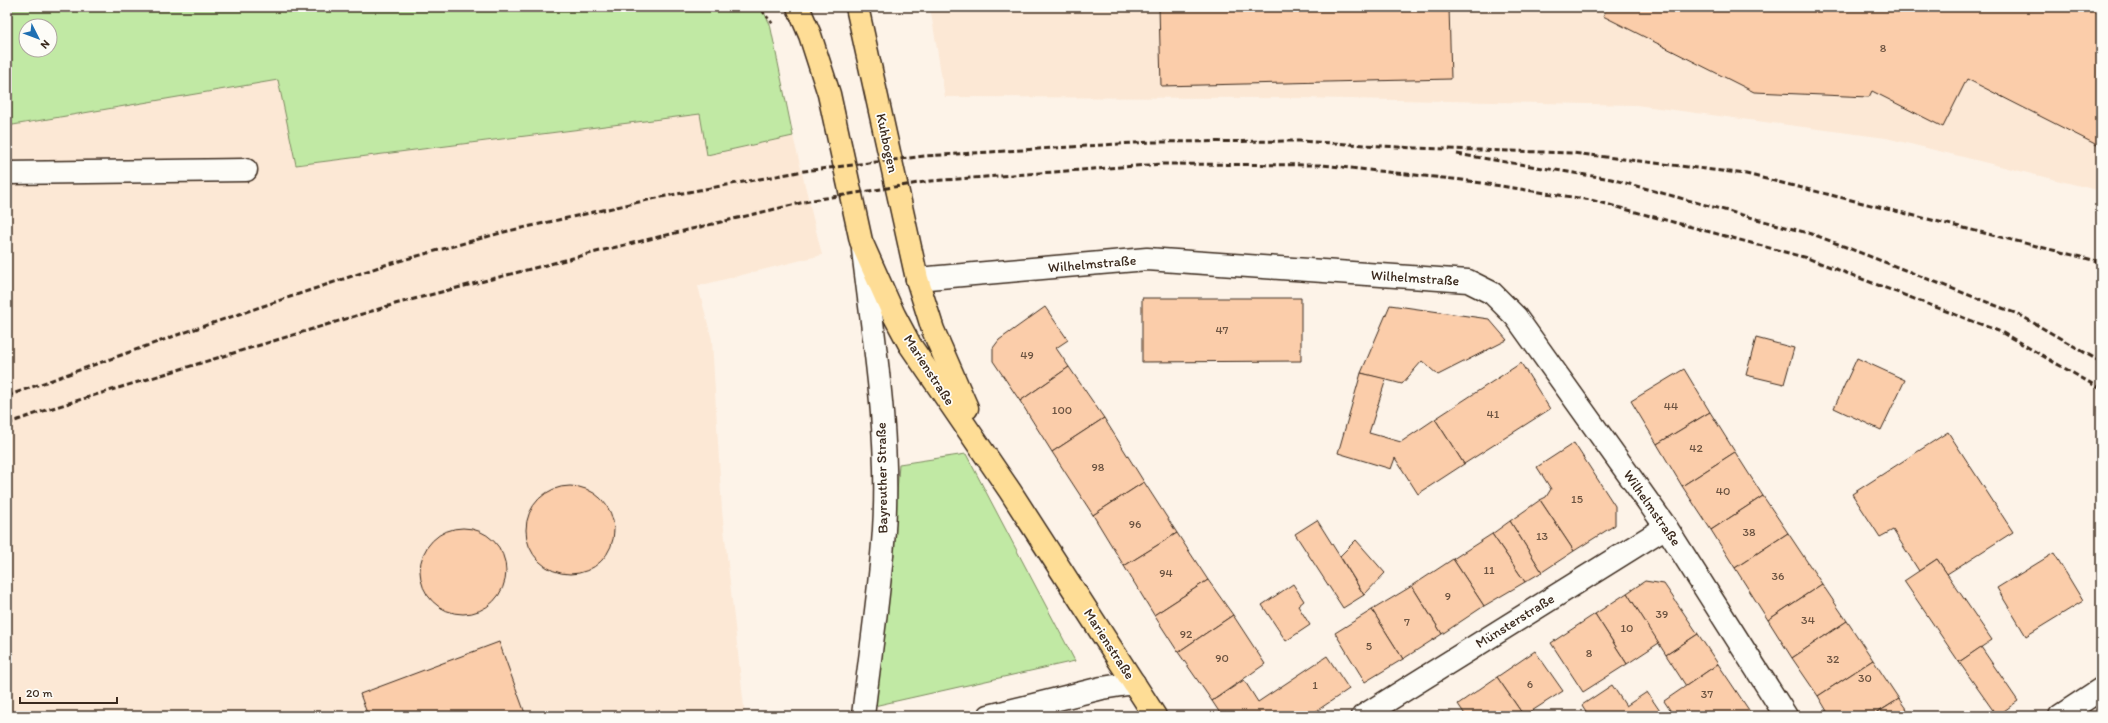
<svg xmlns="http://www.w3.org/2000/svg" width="2108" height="723" viewBox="0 0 2108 723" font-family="Itim,sans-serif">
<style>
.built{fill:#fce8d5}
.green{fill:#c1e9a4;stroke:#7e8a61;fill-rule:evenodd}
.building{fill:#fbcdaa;stroke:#3b2a1e}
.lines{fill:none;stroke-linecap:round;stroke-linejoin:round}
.minor-casing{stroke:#3b2a1e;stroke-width:25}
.major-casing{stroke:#3b2a1e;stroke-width:25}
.path{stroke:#3b2a1e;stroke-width:2.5;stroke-dasharray:3 3;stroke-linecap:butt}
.minor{stroke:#fdfcf7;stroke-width:22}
.major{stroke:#fedd96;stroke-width:22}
.rail{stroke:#3b2a1e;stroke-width:3;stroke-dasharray:6 3;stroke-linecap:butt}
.labels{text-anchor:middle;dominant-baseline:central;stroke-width:3.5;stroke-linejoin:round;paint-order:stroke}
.number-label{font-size:12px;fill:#6b5341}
.street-label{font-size:14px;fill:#3b2a1e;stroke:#fdfcf7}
</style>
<rect width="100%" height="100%" fill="#fdf3e8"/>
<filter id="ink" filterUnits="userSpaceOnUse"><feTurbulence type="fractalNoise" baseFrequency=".025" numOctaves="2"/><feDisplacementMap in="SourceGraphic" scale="8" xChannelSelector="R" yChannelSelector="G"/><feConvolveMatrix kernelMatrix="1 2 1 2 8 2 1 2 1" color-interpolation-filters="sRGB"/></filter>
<g filter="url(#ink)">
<g class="built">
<polygon points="930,7 2101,7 2101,191 1886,138 1636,105 1299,98 945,97"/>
<polygon points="279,80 297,165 701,113 707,155 793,136 822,255 698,286 712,340 722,511 745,716 7,716 7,126"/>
</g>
<g class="green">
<path d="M7,7H761L770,24L793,136L707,155L700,114L296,165L278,80L7,126ZM26,26H50V50H26Z"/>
<polygon points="966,454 1075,661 874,706 891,580 899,464"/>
</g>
<g class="building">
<polygon points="1159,7 1449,7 1451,79 1161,86"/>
<polygon points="1608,7 2101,7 2101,147 1967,79 1943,127 1872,91 1869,97 1754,92 1603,16"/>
<polygon points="1142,298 1301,298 1301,361 1142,362"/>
<polygon points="1390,305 1489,319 1507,340 1438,375 1422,361 1402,384 1361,373"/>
<polygon points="1045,307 1068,340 1056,348 1069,367 1020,401 993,361 993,348 999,340"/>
<polygon points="1756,338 1794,348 1784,384 1746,375"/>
<polygon points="1857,358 1905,380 1881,430 1834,408"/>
<polygon points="1521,363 1550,409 1464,464 1435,419"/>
<polygon points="1069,367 1104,418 1052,452 1020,401"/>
<polygon points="1684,369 1710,412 1657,444 1631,401"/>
<polygon points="1361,373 1386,379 1369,433 1401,442 1435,419 1464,464 1418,494 1395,458 1391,469 1338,453"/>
<polygon points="1710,412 1735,452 1682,486 1657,444"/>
<polygon points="1104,418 1144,482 1093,515 1052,452"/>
<polygon points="1948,432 2013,532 1947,574 1937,559 1919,571 1893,530 1880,537 1852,494"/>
<polygon points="1574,443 1615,506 1615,525 1574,551 1540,500 1546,497 1551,489 1537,467"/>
<polygon points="1735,452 1763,496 1711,530 1682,486"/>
<polygon points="1144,482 1177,533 1124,566 1093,515"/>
<circle cx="570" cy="530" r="44"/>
<polygon points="1763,496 1788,533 1735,568 1711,530"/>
<polygon points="1540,500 1574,551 1542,572 1510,521"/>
<polygon points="1317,520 1364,595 1343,608 1295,534"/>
<polygon points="1510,521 1542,572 1525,582 1492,534"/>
<circle cx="463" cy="571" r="43"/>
<polygon points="1177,533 1208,580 1154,615 1124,566"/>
<polygon points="1788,533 1822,584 1768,620 1735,568"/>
<polygon points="1492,534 1525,582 1484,606 1453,559"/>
<polygon points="1356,540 1385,573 1364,595 1340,556"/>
<polygon points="2054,553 2083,601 2026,636 1997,588"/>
<polygon points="1453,559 1484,606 1442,634 1412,586"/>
<polygon points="1937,559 1992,640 1959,662 1904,581"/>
<polygon points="1208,580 1233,615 1178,652 1154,615"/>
<polygon points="1645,581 1664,584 1698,634 1666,655 1627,593"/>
<polygon points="1293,584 1304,601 1298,606 1310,625 1286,641 1262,605"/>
<polygon points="1822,584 1847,621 1792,658 1768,620"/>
<polygon points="1412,586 1442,634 1403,659 1372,610"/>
<polygon points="1627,593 1659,643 1627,664 1595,614"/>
<polygon points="1372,610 1403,659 1365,682 1335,633"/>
<polygon points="1595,614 1627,664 1583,692 1551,643"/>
<polygon points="1233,615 1265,664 1212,701 1178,652"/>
<polygon points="1847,621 1873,660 1818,696 1792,658"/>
<polygon points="1698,634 1718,664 1686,686 1666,655"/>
<polygon points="499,642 526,716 368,716 360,694"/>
<polygon points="1981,647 2018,701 1997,716 1959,662"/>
<polygon points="1535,651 1563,691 1524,716 1497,677"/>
<polygon points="1327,656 1349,689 1309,716 1222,716 1212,701 1244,680 1258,702"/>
<polygon points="1873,660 1899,699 1872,716 1830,716 1818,696"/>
<polygon points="1718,664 1753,716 1674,716 1664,701"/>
<polygon points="1497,677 1524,716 1466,716 1458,704"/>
<polygon points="1612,685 1626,706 1647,692 1662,714 1659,716 1589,716 1582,705"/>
<polygon points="1899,699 1911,716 1872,716 1874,715"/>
<polygon points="1443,712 1445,716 1437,716"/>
</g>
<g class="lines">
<g class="minor-casing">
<g id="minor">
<polyline points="7,173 246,170"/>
<path d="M863,250C874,343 890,436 884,530C880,592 870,654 863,716"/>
<polyline points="917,279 1147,259 1468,281 1492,293 1516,317 1666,527 1786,716"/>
<polyline points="989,716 1102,688 1134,683"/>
<polyline points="1363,716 1666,527"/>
<polyline points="2060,716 2101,689"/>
</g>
</g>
<g class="major-casing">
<g id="major">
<polyline points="798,7 810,35 829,94 861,241 894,315 910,345 1010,491 1155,716"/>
<polyline points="857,7 917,279 933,330 967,408"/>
</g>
</g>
<polyline class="path" points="759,7 773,24"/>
<use href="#minor" class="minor"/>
<use href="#major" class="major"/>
<g class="rail">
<polyline points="1457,154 1611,179 1815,235 2020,315 2101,362"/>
<polyline points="7,396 180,334 385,265 504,232 666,196 804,171 925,156 1151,142 1299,141 1415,148 1573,153 1746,174 2101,262"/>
<polyline points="7,424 46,410 395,304 604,250 813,200 931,181 1162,164 1322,165 1462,180 1591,200 1807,258 2001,332 2101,389"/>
</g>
</g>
</g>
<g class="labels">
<g class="number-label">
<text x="1883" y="48">8</text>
<text x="1222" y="330">47</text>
<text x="1027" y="355">49</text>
<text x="1671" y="406">44</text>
<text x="1062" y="410">100</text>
<text x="1493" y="414">41</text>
<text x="1696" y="448">42</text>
<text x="1098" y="467">98</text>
<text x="1723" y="491">40</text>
<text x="1577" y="499">15</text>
<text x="1135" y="524">96</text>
<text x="1749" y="532">38</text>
<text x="1542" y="536">13</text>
<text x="1489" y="570">11</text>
<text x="1166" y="573">94</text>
<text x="1778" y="576">36</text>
<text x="1448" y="596">9</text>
<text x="1662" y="614">39</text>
<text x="1808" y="620">34</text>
<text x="1407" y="622">7</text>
<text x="1627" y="628">10</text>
<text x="1186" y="634">92</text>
<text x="1369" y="646">5</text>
<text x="1589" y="653">8</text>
<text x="1222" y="658">90</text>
<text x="1833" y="659">32</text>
<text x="1865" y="678">30</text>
<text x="1530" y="684">6</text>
<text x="1315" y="685">1</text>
<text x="1707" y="694">37</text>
</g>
<g class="street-label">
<text transform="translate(887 143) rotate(78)">Kuhbogen</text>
<text transform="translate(1092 264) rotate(-5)">Wilhelmstraße</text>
<text transform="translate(1415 278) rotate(4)">Wilhelmstraße</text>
<text transform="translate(929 370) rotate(57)">Marienstraße</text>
<text transform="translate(882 478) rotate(-91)">Bayreuther Straße</text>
<text transform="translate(1652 508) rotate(55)">Wilhelmstraße</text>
<text transform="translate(1515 621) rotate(-32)">Münsterstraße</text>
<text transform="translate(1109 644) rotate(57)">Marienstraße</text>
</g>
</g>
<rect width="2108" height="723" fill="none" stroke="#fdfcf7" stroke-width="24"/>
<rect x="12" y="12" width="2084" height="699" fill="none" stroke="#3b2a1e" stroke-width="1.5" filter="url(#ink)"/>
<g transform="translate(38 38) rotate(132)"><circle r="19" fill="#fdfcf7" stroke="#afa8a0"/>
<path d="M0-3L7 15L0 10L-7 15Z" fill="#1f6fb2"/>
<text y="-6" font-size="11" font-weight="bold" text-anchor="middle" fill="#3b2a1e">N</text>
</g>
<path d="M20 697v6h97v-6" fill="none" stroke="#3b2a1e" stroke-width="2"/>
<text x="26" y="697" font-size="12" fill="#3b2a1e" stroke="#fdfcf7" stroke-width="3" paint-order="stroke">20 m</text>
</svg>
